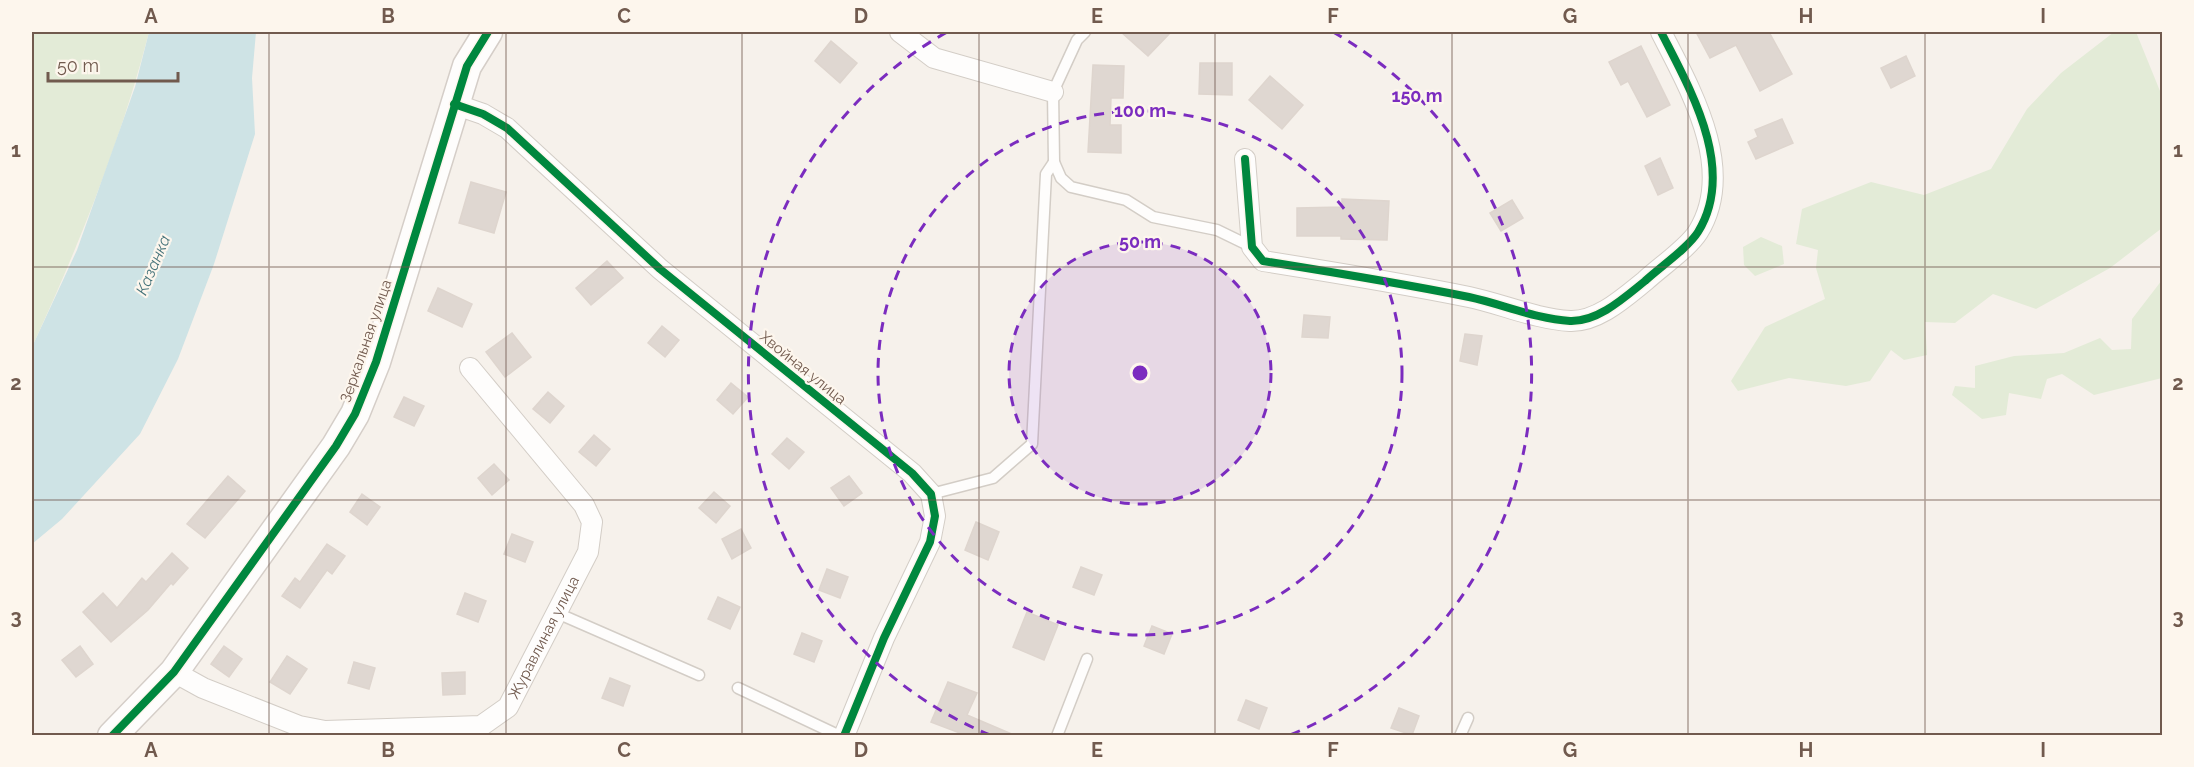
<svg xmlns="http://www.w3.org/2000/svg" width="2194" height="767" viewBox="0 0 2194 767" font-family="Raleway,sans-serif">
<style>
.green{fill:#e3ebd7}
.water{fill:#cee3e5}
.building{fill:#dfd7d1;stroke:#ded5ce;stroke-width:1.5}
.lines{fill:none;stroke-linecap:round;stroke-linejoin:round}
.lane-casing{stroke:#d3cdc6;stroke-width:13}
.street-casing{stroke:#d3cdc6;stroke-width:22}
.secondary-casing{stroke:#d5cec8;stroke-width:31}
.lane{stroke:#fefdfc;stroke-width:10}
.street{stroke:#fefdfc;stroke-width:20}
.secondary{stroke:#fefdfc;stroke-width:28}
.cycleway-casing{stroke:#fdf6ed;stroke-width:11}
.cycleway{stroke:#00873e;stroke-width:8}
.grid{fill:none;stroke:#715a4e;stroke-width:1.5;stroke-opacity:0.55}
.ring{fill:none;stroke:#7b2cbf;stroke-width:3;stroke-dasharray:10 8}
.labels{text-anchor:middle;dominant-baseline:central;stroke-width:4.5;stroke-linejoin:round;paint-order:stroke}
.street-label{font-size:15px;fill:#715a4e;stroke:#fdf6ed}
.water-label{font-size:16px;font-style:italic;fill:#47747b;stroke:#fdf6ed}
.centre{fill:#7b2cbf;stroke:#fdf6ed;stroke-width:3}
.ring-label{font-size:18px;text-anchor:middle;font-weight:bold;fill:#7b2cbf;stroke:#fdf6ed;stroke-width:4.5;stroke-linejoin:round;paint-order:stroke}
.neatline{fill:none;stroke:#715a4e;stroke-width:2}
.grid-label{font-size:20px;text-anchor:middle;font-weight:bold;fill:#715a4e}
</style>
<rect width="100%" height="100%" fill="#f6f1eb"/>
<g class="green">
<path d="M32,32H149C121,141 79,245 32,347Z"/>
<polygon points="2114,32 2136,32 2162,96 2162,228 2110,268 2036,309 1993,294 1955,323 1925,322 1927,355 1904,360 1891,350 1870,381 1846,386 1789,378 1738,391 1731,381 1765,327 1825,299 1816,268 1818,250 1796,244 1802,209 1871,182 1924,195 1991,169 2027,109 2061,73"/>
<polygon points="1761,237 1782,246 1784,264 1755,276 1744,265 1743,247"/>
<polygon points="2162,280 2162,378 2094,395 2062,374 2047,379 2041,399 2009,393 2006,415 1982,419 1952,395 1955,386 1975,388 1975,366 2014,356 2064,353 2100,338 2112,350 2131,349 2132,319"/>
</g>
<polygon class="water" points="149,32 256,32 252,78 255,134 214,264 178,359 140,434 62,519 32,544 32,347 77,250 135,87"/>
<g class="building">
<polygon points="1121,32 1171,32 1148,56"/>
<polygon points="1696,32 1769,32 1792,74 1760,91 1736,45 1710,58"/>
<polygon points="831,41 857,63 840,83 815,61"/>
<polygon points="1641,46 1670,105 1647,117 1628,81 1621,85 1609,62"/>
<polygon points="1906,56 1915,76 1891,88 1881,68"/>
<polygon points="1200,63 1232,63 1232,95 1199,94"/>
<polygon points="1093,65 1124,66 1123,98 1111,98 1110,125 1121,125 1121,153 1088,152"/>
<polygon points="1270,76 1303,105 1282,129 1249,100"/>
<polygon points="1782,119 1793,143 1756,159 1748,142 1758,137 1755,130"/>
<polygon points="1660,158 1673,188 1658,195 1645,166"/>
<polygon points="471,182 506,192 494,233 459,223"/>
<polygon points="1342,199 1389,201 1387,240 1341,239 1341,236 1297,236 1297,208 1342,207"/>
<polygon points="1512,200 1523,218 1501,231 1490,213"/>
<polygon points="607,261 623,278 591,305 576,288"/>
<polygon points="438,288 472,304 462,327 428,311"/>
<polygon points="1304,315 1330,317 1328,338 1302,337"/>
<polygon points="662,326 679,340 665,357 648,343"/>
<polygon points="512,333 531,357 505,377 486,352"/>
<polygon points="1465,334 1482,336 1477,365 1460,361"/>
<polygon points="731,383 748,397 733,414 717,400"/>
<polygon points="548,392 564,406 550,423 533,409"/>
<polygon points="404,397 424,406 414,426 394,417"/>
<polygon points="594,435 610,449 596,466 579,452"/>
<polygon points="787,438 804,452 789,469 772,454"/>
<polygon points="494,464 509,480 492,495 478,478"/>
<polygon points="228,476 245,491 205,538 187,524"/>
<polygon points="849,476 862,493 844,506 831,488"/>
<polygon points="714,492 730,506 716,523 699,508"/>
<polygon points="362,494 380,507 367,525 350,512"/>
<polygon points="976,522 999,532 988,560 965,550"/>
<polygon points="741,529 751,548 732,559 722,539"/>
<polygon points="512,534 533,542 525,562 504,554"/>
<polygon points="327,544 345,556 332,574 327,570 300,608 282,596 295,578 300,582"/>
<polygon points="172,553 188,568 173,585 171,583 148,610 111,642 83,612 103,593 117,608 142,578 146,582"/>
<polygon points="1081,567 1102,575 1094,595 1073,587"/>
<polygon points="827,569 848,577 840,598 819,590"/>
<polygon points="465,593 486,601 478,622 457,614"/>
<polygon points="718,597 740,607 730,629 708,619"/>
<polygon points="1027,612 1058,625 1044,660 1013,647"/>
<polygon points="1152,626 1172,634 1164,654 1144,646"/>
<polygon points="802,633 822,641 814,662 794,654"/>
<polygon points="80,646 93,664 76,677 62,660"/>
<polygon points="224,646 242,659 229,677 211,664"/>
<polygon points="287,656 307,669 290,694 270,682"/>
<polygon points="354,662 375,668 369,689 348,683"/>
<polygon points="465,672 465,694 443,695 442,673"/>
<polygon points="610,678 630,686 623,706 602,698"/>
<polygon points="948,682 977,693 967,715 1014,735 965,735 931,722"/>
<polygon points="1246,700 1267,708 1259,729 1238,720"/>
<polygon points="1399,708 1419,716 1412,735 1391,728"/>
</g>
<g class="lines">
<g class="lane-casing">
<g id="lane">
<polyline points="1085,32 1077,40 1053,92 1054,162 1061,178 1071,187 1126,200 1153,217 1217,230 1252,247"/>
<polyline points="931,494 993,478 1032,444 1046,174 1054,162"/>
<polyline points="557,613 699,675"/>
<polyline points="738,688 840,736"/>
<polyline points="1057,736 1087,659"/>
<polyline points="1460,736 1468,718"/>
</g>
</g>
<g class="street-casing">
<g id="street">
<polyline points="900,32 934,58 1053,92"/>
<polyline points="454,104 483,114 507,128 660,269 912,473 931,494 935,516 930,542 884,638 844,736"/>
<path d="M1245,159L1252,247L1263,261C1332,272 1400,283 1469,297C1502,304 1536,319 1570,321C1598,322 1625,297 1645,281C1660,267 1688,248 1698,232C1737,169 1690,89 1661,32"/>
<path id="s1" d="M174,672L203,688L299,726L325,731L481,726L508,707L588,552L592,522L584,505L470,368"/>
</g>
</g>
<g class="secondary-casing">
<polyline id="secondary" points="112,736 174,672 336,446 355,414 376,362 467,66 488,32"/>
</g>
<use href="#lane" class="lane"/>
<use href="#street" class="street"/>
<use href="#secondary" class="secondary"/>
<g class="cycleway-casing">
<g id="cycleway">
<polyline points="454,104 483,114 507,128 660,269 912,473 931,494 935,516 930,542 884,638 844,736"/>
<path d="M1245,159L1252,247L1263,261C1332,272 1400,283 1469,297C1502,304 1536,319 1570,321C1598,322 1625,297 1645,281C1660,267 1688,248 1698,232C1737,169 1690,89 1661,32"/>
<polyline points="112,736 174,672 336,446 355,414 376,362 467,66 488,32"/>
</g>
</g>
<use href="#cycleway" class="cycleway"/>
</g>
<path class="grid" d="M269,32V736M506,32V736M742,32V736M979,32V736M1215,32V736M1452,32V736M1688,32V736M1925,32V736M32,267H2162M32,500H2162"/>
<circle cx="1140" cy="373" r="131" fill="#7b2cbf" fill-opacity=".12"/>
<g class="ring">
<circle cx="1140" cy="373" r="131"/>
<circle cx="1140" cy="373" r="262"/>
<path d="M990 735A392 392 0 0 1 947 32M1333 32A392 392 0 0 1 1290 735"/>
</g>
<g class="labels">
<g class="street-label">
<text transform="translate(366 341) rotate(-71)">Зеркальная улица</text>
<text transform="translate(803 368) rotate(39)">Хвойная улица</text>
<text stroke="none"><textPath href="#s1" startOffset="430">Журавлиная улица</textPath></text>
</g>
<g class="water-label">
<text transform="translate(153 265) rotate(-67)">Казанка</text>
</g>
</g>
<circle cx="1140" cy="373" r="9" class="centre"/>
<g class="ring-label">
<text x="1417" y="102">150 m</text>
<text x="1140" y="117">100 m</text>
<text x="1140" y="248">50 m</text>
</g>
<rect width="2194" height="767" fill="none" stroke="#fdf6ed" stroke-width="66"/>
<path d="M48 72v9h130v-9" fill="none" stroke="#715a4e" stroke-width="3"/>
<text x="57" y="72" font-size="18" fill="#715a4e" stroke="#fdf6ed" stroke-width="4.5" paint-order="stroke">50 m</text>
<rect x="33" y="33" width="2128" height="701" class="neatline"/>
<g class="grid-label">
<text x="151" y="23">A</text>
<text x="388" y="23">B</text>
<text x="624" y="23">C</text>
<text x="861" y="23">D</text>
<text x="1097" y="23">E</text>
<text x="1333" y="23">F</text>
<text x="1570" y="23">G</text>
<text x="1806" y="23">H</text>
<text x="2043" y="23">I</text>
<text x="16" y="157">1</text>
<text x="2178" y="157">1</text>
<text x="16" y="390">2</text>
<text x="2178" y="390">2</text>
<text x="16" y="624">3</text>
<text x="2178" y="624">3</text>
<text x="151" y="757">A</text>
<text x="388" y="757">B</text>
<text x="624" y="757">C</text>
<text x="861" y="757">D</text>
<text x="1097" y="757">E</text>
<text x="1333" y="757">F</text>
<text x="1570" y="757">G</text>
<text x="1806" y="757">H</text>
<text x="2043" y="757">I</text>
</g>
</svg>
